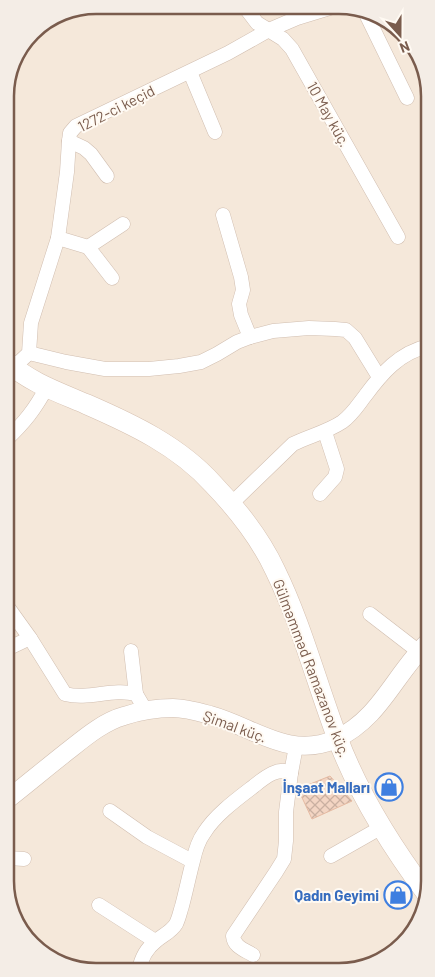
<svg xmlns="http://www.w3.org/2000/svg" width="435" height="977" viewBox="0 0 435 977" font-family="Barlow,sans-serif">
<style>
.residential{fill:#f5e8da}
.building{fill:url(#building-cross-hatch);stroke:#e6bba3}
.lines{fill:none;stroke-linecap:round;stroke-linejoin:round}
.minor-casing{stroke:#d1beb0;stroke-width:15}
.tertiary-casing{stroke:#d1beb0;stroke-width:19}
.secondary-casing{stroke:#d6c0b0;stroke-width:21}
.minor{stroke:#fff;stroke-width:14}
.tertiary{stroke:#fff;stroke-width:18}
.secondary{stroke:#fff;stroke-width:20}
.labels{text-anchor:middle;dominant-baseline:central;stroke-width:4;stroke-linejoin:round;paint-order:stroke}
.street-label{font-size:15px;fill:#7a5c4d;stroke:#fffaf3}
.shop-label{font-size:15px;font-weight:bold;fill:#366cbe;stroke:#fffaf3;text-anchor:end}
.rim{fill:none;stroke:#7a5c4d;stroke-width:2.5}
</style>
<defs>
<pattern id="building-cross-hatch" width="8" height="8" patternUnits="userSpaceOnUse" patternTransform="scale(1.25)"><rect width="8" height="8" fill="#f3d5c3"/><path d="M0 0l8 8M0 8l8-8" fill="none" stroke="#cab0a1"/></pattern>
</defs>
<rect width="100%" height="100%" fill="#fdf6ec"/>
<polygon class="residential" points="95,5 358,7 399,28 427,72 430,888 408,941 363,969 78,970 36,949 8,905 5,89 14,55 36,28"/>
<polygon class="building" points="330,776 352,801 312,819 298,789"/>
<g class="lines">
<g class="minor-casing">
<g id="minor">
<polyline points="244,6 257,23 283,39 292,49 398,237"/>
<polyline points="364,10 407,98"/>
<polyline points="190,72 215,132"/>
<polyline points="69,141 84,148 91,154 107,176"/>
<polyline points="223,215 241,277 243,290 239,304 241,315 250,337"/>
<polyline points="58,238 88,247 112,278"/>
<polyline points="88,247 123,224"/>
<polyline points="29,353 66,362 105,369 149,369 179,366 201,362 217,354 237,342 250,337 273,331 309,328 335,329 346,330 355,338 379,377"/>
<polyline points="13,368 29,353 31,323 58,238 67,172 69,141 70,133 76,126 228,53 269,30 297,18 333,7"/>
<path d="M6,440C25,422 35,409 47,387"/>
<polyline points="320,494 335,477 337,469 325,432"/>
<path d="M231,504L293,444C309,436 327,432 342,422C352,415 358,405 365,396C382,373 399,353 428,346"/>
<path d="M7,606L30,638L65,694C89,700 112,688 136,694L146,711"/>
<polyline points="370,614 418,651"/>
<polyline points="7,649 30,638"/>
<polyline points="131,651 136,694"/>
<polyline points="110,811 147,837 192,861"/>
<polyline points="331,856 382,827"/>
<polyline points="8,858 24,859"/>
<polyline points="99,905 155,941"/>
<path d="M253,955C245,950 234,947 233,936L276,872L284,859L286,841V812L291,773L296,746"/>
<path d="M139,970C141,959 147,948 156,941C163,935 171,932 176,924C179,918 180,912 182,906C186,891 189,876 193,861C195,852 198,841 204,833C215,815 237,799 254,786C264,778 278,766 291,773"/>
</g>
</g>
<g class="tertiary-casing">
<path id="tertiary" d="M8,799C27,784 45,769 64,754C82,740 102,722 124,716C139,711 157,708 173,708C185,708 199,712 210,715C254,727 289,760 336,739C381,718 395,673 429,641"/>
</g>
<g class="secondary-casing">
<path id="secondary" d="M6,361C29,382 58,392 86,404C132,424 179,446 213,484C237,509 260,538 275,570C301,623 316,681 337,737C358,793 391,846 427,894"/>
</g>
<use href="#minor" class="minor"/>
<use href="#tertiary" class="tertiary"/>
<use href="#secondary" class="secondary"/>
</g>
<defs>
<g id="shop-ring" transform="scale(1.4375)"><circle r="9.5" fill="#fffaf3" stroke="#3f7fe0" stroke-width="1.5"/><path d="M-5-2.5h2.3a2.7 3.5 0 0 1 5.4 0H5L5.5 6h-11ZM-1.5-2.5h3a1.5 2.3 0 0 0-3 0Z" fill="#3f7fe0"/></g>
</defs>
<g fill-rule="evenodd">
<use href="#shop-ring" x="389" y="787"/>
<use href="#shop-ring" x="398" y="895"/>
</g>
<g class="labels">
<g class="street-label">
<text transform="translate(116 108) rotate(-27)">1272-ci keçid</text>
<text transform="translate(329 114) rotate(61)">10 May küç.</text>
<text transform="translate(312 668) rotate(69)">Gülməmməd Ramazanov küç.</text>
<text transform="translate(235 726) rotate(20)">Şimal küç.</text>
</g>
<g class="shop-label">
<text x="370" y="787">İnşaat Malları</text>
<text x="379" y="895">Qadın Geyimi</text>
</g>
</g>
<path d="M0 0H435V977H0ZM96 14H339A82 82 0 0 1 421 96V881A82 82 0 0 1 339 963H96A82 82 0 0 1 14 881V96A82 82 0 0 1 96 14Z" fill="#f4ede6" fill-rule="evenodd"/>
<path class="rim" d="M96 14H339A82 82 0 0 1 421 96V881A82 82 0 0 1 339 963H96A82 82 0 0 1 14 881V96A82 82 0 0 1 96 14Z"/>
<g transform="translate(400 35) rotate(159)" stroke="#fffaf3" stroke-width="4" paint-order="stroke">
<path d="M0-4L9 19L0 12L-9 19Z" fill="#7a5c4d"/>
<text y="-8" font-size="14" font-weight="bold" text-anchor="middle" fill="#7a5c4d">N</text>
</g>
</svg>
